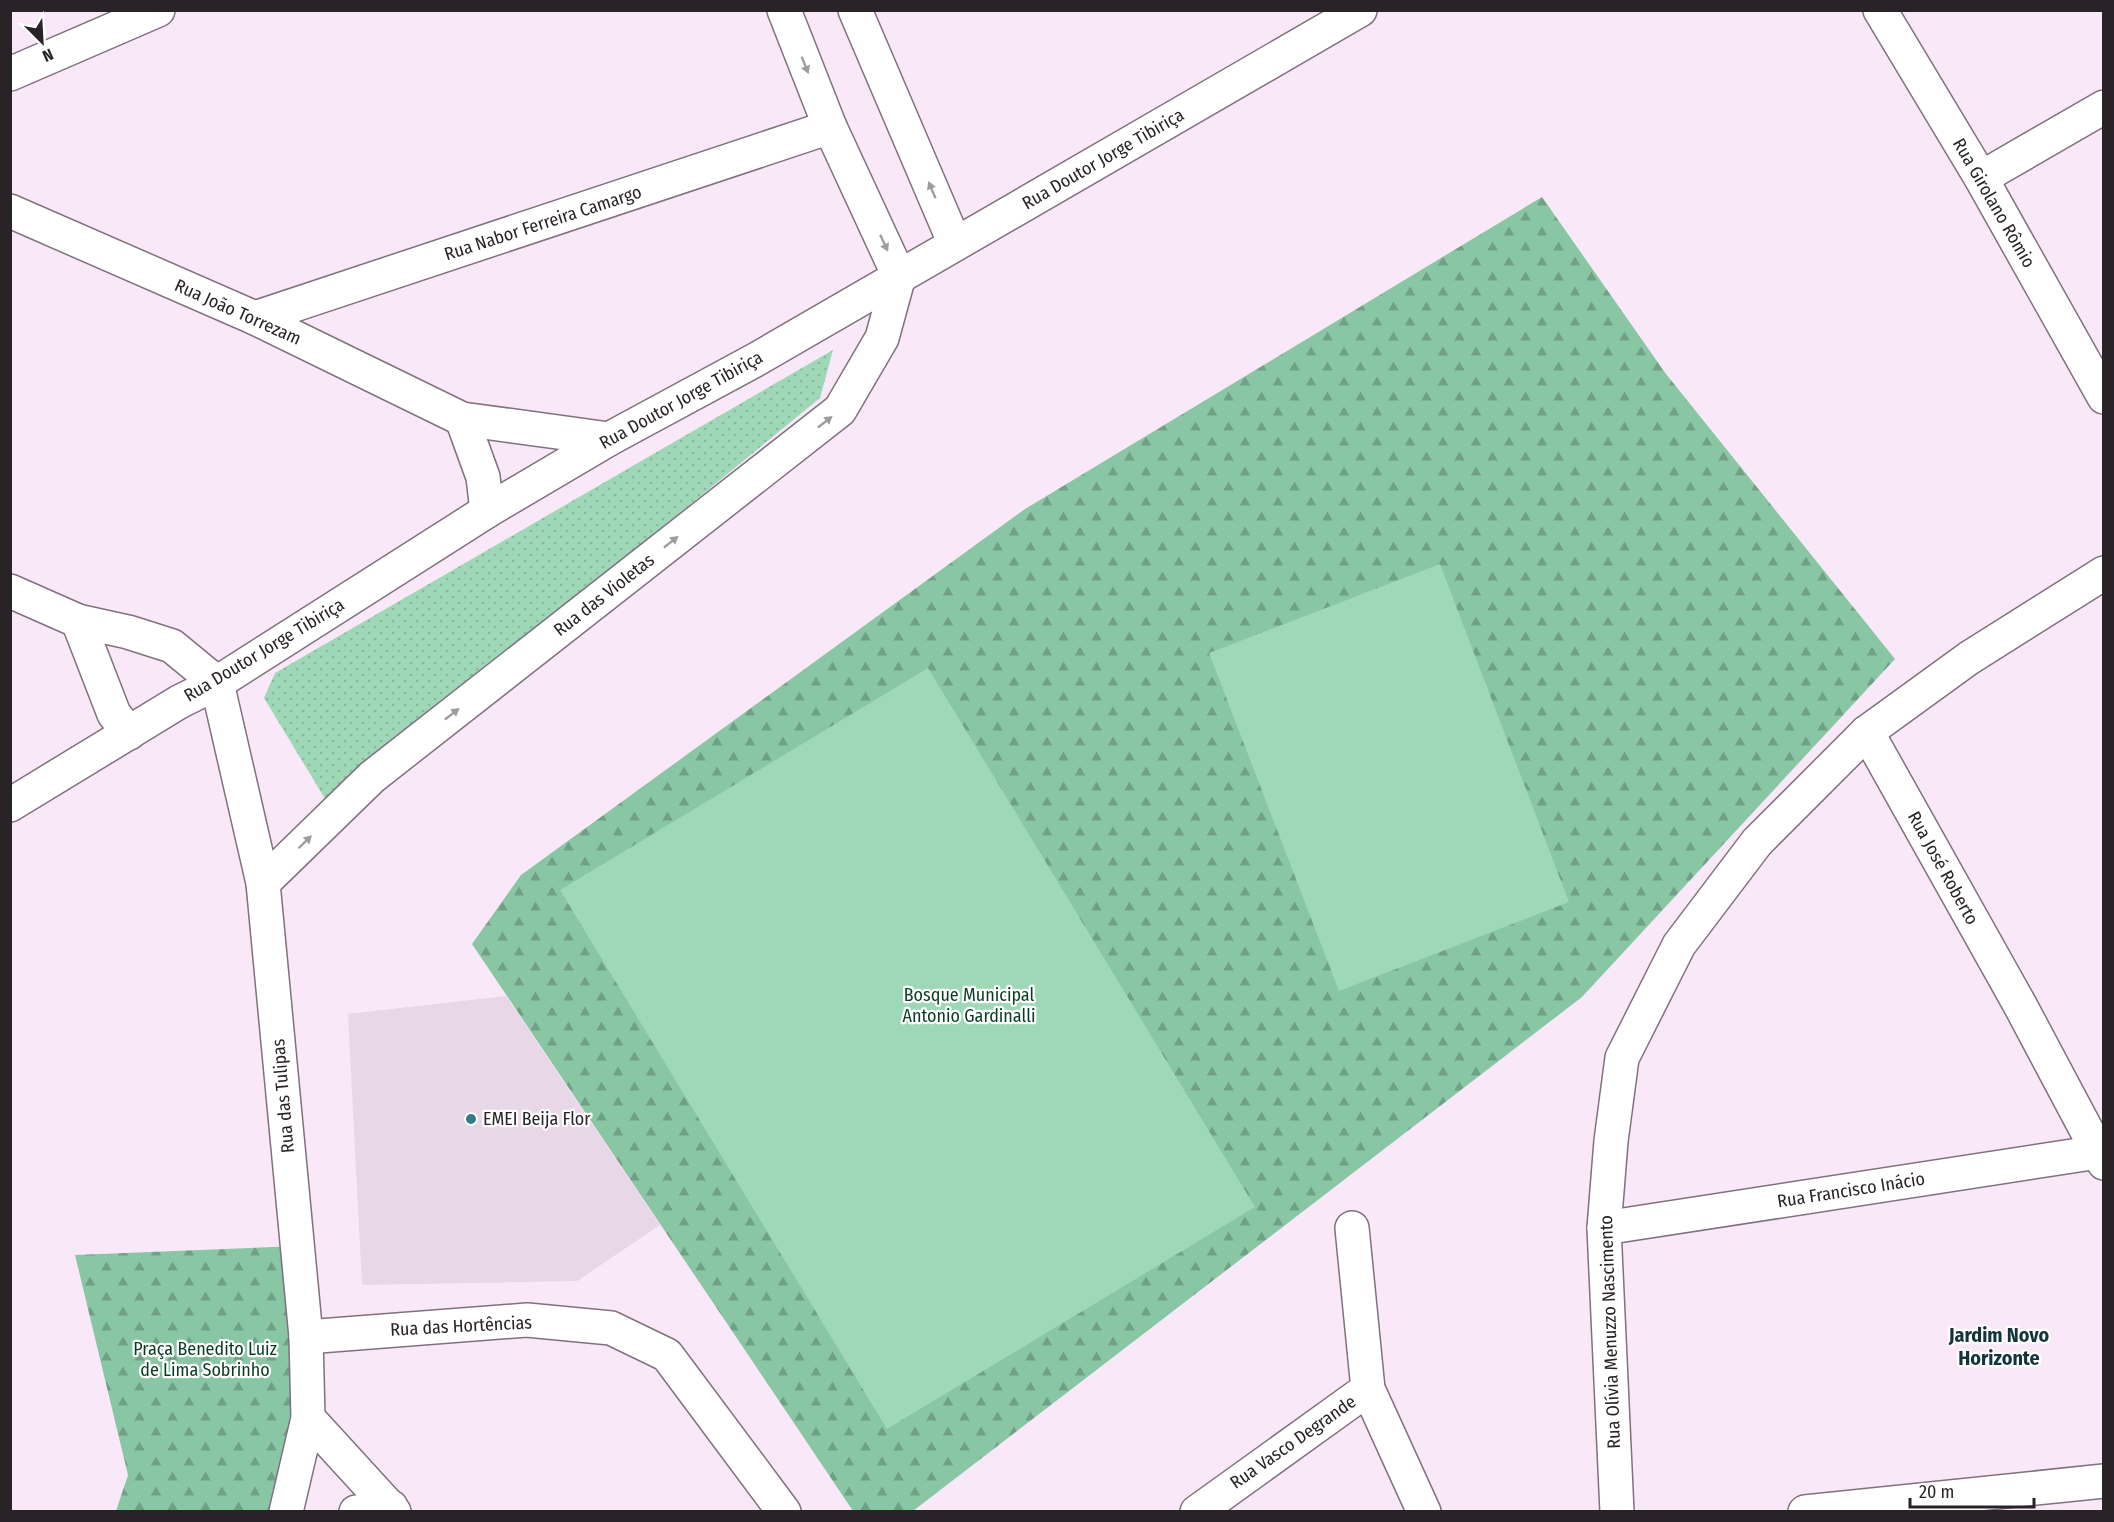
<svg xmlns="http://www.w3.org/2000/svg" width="2114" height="1522" viewBox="0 0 2114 1522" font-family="'Fira Sans Condensed',sans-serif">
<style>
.education{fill:#e8d7e7}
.grass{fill:url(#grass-dots)}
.forest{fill:url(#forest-firs)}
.park{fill:#9fd8b7}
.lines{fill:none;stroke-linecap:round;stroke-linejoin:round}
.street-casing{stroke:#80717e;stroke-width:36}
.street{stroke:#fff;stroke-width:33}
.oneway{fill:#9f9c9e}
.poi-dot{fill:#357a88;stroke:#fff;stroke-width:2}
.labels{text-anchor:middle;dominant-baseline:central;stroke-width:4.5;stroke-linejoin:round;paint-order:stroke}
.street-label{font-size:18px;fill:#292328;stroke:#fff}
.park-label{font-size:18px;fill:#083c25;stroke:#fff}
.poi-label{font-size:18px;fill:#292328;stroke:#fff;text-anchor:start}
.neighbourhood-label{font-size:20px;font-weight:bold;fill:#13343b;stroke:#fff}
</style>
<defs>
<pattern id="grass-dots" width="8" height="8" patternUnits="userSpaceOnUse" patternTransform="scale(1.5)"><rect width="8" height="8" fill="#9fd8b7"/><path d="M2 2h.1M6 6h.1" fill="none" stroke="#89b99d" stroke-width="1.8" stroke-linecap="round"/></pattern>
<pattern id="forest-firs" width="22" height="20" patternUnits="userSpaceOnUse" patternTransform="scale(1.5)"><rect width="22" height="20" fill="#89c7a4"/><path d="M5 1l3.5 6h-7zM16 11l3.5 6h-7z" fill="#70a186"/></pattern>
</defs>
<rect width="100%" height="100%" fill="#f9e8f7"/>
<polygon class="education" points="506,996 660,1225 577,1281 362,1285 348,1014"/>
<polygon class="grass" points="833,350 820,398 327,802 264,698 275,673"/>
<g class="forest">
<polygon points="1542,197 1666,374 1895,659 1582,997 913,1511 853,1511 472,944 521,875 1025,509"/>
<polygon points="297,1246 306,1337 286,1511 116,1511 128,1475 75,1255"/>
</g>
<g class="park">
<polygon points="1440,564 1569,902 1339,991 1209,653"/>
<polygon points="928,668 1255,1207 887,1429 560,890"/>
</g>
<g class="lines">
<g class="street-casing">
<g id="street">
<polyline points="855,10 955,244"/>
<polyline points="1880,10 1981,178 2104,397"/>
<polyline points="10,74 158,10"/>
<polyline points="1981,178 2104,107"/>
<polyline points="10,211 255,318 462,419 609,439"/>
<polyline points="255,318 830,127"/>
<polyline points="462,419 483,477 487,511"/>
<polyline points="10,591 78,621 128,632 172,646 217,683 263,883 306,1337 308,1418 286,1512"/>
<polyline points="78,621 114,714 129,733"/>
<polyline points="1867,732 2020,1005 2104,1163"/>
<polyline points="10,805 179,702 217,683 487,511 609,439 757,359 1360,10"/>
<polyline points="263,883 372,777 840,410 882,338 899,276 830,127 784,10"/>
<polyline points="1352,1228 1368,1389 1424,1512"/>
<polyline points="1604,1228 2098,1152"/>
<polyline points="306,1337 527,1320 611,1328 667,1355 784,1512"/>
<polyline points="308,1418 394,1512"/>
<polyline points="356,1512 391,1507"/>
<polyline points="1197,1512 1368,1389"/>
<polyline points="1617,1512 1604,1228 1611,1141 1622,1058 1679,945 1757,842 1867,732 1969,658 2104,573"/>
<polyline points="1805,1512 2104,1481"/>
</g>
</g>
<use href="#street" class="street"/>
</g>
<defs><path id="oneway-solid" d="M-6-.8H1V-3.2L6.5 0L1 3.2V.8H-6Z" transform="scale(1.5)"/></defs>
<g class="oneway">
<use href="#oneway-solid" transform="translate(805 65) rotate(68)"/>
<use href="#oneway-solid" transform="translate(932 190) rotate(-113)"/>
<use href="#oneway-solid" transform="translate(884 243) rotate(65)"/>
<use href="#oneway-solid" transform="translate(825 422) rotate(-38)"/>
<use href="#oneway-solid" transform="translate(671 542) rotate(-38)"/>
<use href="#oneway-solid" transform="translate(452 714) rotate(-38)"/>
<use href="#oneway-solid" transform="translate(305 842) rotate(-44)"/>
</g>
<circle class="poi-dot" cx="471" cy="1119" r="6"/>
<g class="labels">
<g class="street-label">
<text transform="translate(1103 159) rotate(-30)">Rua Doutor Jorge Tibiriça</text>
<text transform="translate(1994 203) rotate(60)">Rua Girolano Rômio</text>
<text transform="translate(543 223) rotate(-18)">Rua Nabor Ferreira Camargo</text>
<text transform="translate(238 312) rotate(24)">Rua João Torrezam</text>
<text transform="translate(681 400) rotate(-29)">Rua Doutor Jorge Tibiriça</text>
<text transform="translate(604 595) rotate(-38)">Rua das Violetas</text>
<text transform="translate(264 650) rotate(-31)">Rua Doutor Jorge Tibiriça</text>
<text transform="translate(1943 868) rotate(61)">Rua José Roberto</text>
<text transform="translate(283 1096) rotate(-95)">Rua das Tulipas</text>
<text transform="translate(1851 1190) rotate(-9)">Rua Francisco Inácio</text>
<text transform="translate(461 1326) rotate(-3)">Rua das Hortências</text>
<text transform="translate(1610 1332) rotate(-92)">Rua Olívia Menuzzo Nascimento</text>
<text transform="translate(1293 1442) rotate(-35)">Rua Vasco Degrande</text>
</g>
<g class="park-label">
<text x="969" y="995">Bosque Municipal<tspan x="969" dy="21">Antonio Gardinalli</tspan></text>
<text x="205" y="1349">Praça Benedito Luiz<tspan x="205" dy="21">de Lima Sobrinho</tspan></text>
</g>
<g class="poi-label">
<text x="483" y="1119">EMEI Beija Flor</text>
</g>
<g class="neighbourhood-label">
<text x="1999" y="1335">Jardim Novo<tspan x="1999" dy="23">Horizonte</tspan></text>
</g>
</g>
<rect width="2114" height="1522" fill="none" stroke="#292328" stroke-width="24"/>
<g transform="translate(42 42) rotate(156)" stroke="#ffffff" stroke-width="4.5" paint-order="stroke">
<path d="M0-4.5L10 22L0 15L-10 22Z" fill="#292328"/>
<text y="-9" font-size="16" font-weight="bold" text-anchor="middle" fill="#292328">N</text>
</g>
<path d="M1910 1498v9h124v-9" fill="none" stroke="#292328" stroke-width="3"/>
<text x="1919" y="1498" font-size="18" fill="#292328" stroke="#ffffff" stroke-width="4.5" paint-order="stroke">20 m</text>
</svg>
